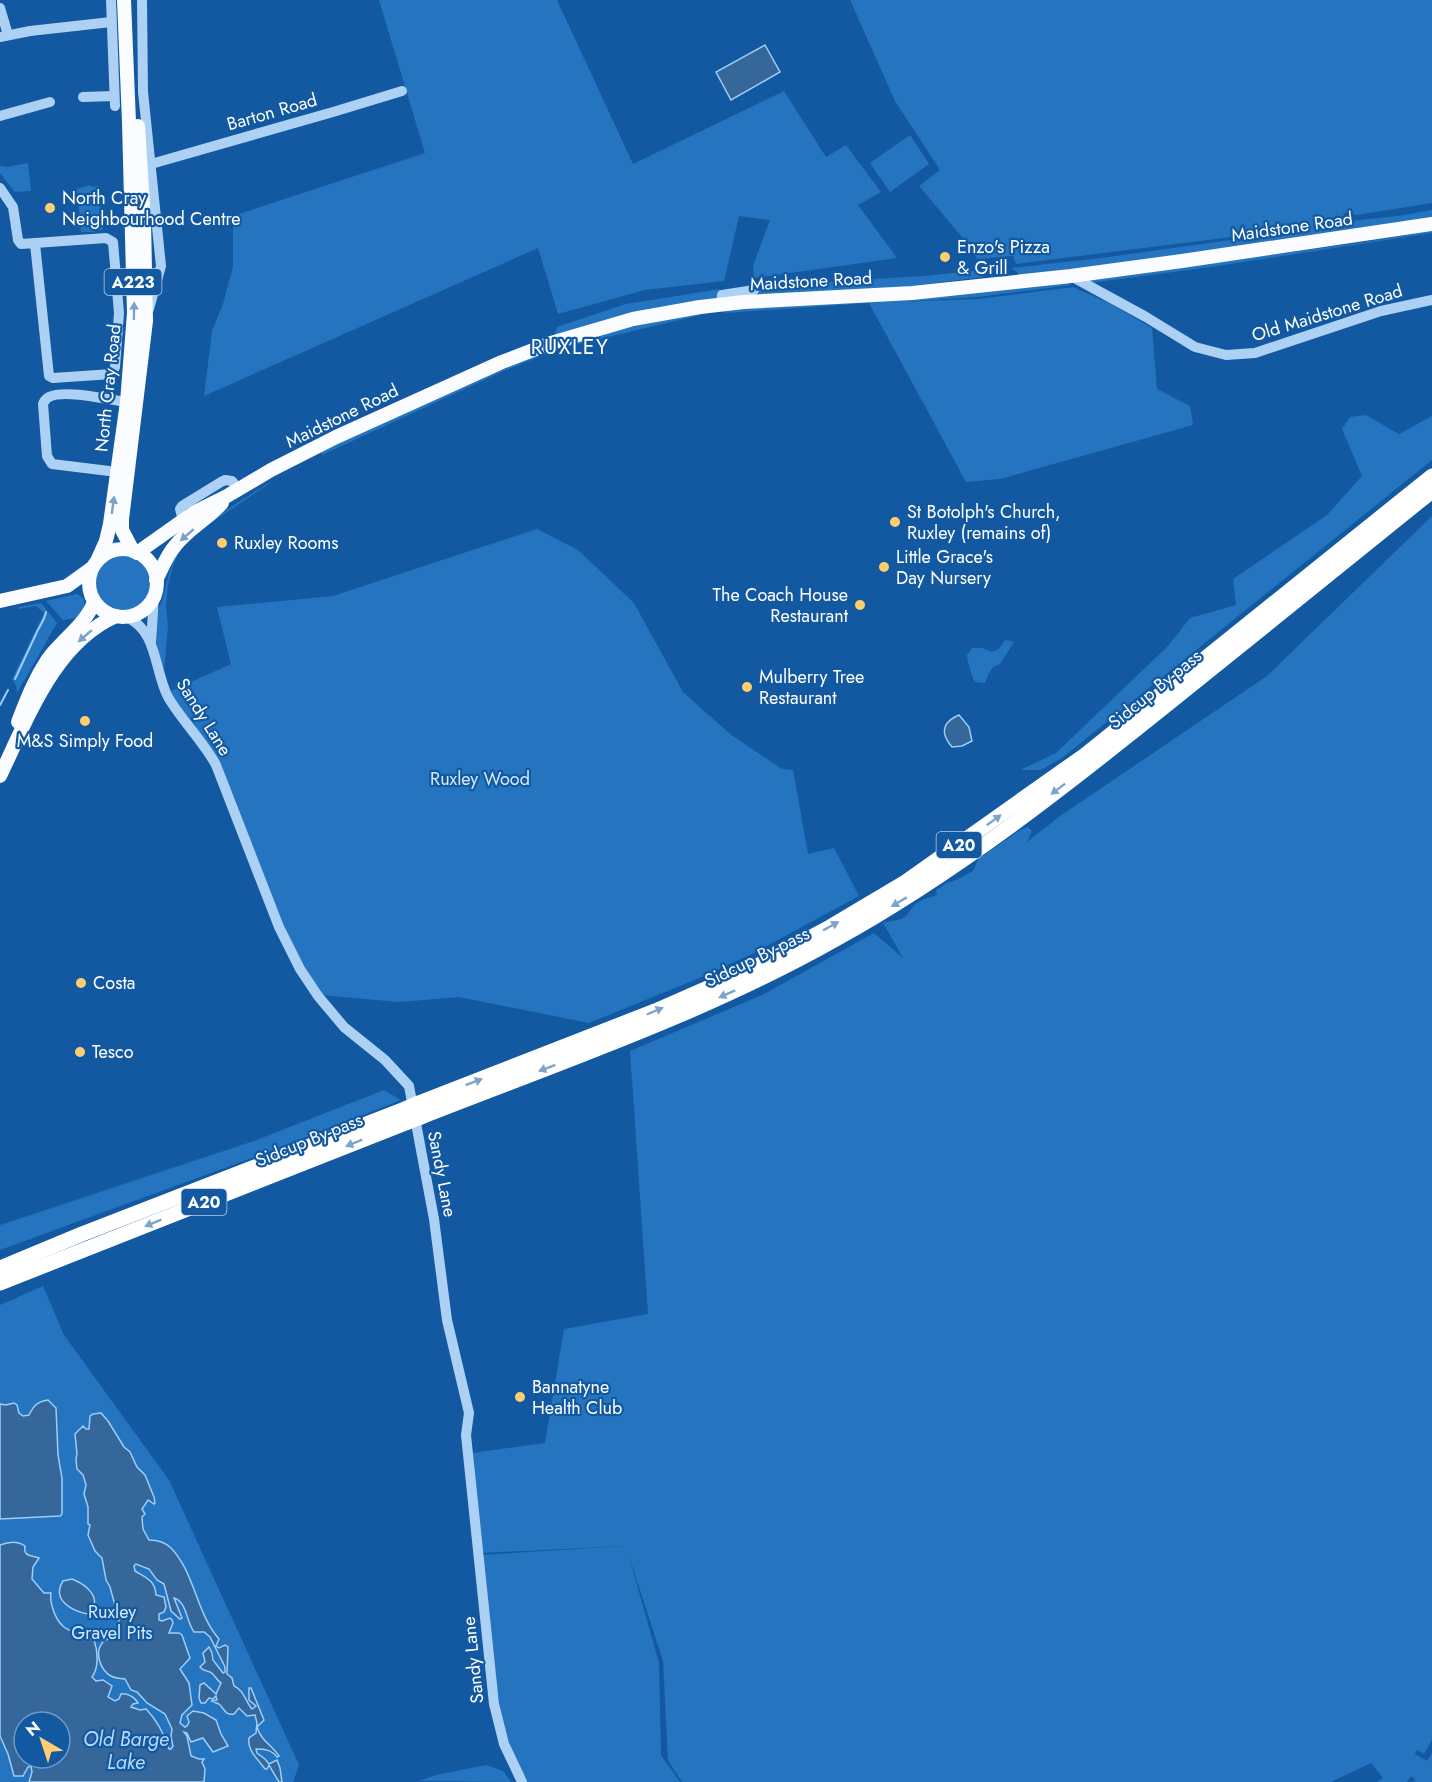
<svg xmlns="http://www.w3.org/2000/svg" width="1432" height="1782" viewBox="0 0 1432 1782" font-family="Jost,sans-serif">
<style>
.green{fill:#2574bf;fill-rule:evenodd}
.water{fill:#35679b;stroke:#9ecdf8;stroke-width:1.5;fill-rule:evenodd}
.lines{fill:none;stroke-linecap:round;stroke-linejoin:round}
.stream{stroke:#9ecdf8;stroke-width:2}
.minor{stroke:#acd1f5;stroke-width:10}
.major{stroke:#fafcff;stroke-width:14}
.highway{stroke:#fff;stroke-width:15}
.highway-bridge{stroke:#fff;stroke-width:15}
.oneway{fill:#7aa2cb}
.oneway2{fill:#7da4cb}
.poi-dot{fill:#ffce70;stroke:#1259a1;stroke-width:2}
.labels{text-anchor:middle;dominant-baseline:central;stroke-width:4.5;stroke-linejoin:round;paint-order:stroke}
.shield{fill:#1259a1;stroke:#b8cde3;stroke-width:1.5}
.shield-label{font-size:16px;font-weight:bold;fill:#fff}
.street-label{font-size:18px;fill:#fff;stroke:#1259a1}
.poi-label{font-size:18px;fill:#fff;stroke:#1259a1;text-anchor:start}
.park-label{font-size:18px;fill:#d5eafe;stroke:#1259a1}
.water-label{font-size:20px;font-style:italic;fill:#b9dbfb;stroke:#1259a1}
.quarter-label{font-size:21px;letter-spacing:1.5px;fill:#fff;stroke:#1259a1}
</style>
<rect width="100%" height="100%" fill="#1259a1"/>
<g class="green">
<polygon points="379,0 557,0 633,164 784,91 826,157 846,145 881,192 858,205 897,258 754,278 753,266 770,220 739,216 724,281 645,290 558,314 538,248 204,396 212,331 223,304 233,267 233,216 425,153"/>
<polygon points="850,0 1432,0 1432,203 1357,215 1343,213 1345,217 1341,222 1398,216 1432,210 1432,219 1183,256 1022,276 1011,268 1101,258 1260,236 1319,226 1016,264 1013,257 1014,256 977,259 972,249 919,186 940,170 895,101"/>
<polygon points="910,135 929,164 890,192 870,163"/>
<polygon points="28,163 31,191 15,192 0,173 0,166 7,167"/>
<polygon points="90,185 91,187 98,186 103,230 95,231 95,232 81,232 77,189"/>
<polygon points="1432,231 1432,233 1211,267 1090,283 1089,280 1358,243"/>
<polygon points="983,270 983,277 911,286 754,296 755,286 924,276"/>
<polygon points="1065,282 1072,285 977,297 898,302 978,299 1073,287 1109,303 1152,328 1157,389 1190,406 1193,425 1000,479 966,482 869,303 726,313 722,310 570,346 551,352 506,370 322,455 321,450 541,353 624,328 670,318 720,310 909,299 1000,290"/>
<polygon points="720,289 719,299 554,336 557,327 626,304"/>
<polygon points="1366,415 1399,434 1432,416 1432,460 1062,758 1041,770 1020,770 1056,753 1168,646 1190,618 1236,605 1233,579 1327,515 1362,476 1342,429 1350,417"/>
<path d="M311,460L273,481L205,527L182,546L173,566L168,585L166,606L168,627L164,669C159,653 153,637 155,620C156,612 161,606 163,598C167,582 171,560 181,547C187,540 196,534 202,529C236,501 273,480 311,460Z"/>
<polygon points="1432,516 1432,1740 1424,1754 1417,1750 1415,1754 1427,1761 1432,1753 1432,1782 1414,1782 1415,1779 1411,1776 1407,1782 1377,1782 1383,1778 1371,1763 1331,1782 682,1782 668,1760 663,1661 628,1553 659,1663 661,1755 680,1782 524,1782 504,1743 480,1555 626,1546 480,1553 472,1453 545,1443 564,1329 648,1314 630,1051 762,995 874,933 903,958 883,923 901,919 906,916 915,904 924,899 937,895 936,890 940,888 946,883 954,881 973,871 978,859 1020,830 1028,827 1032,831 1027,842 1060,816 1267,676"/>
<polygon points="537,529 578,550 634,603 683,692 730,734 782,769 793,770 808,854 834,848 859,896 752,954 697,979 589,1023 459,997 399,1002 319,995 280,927 225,782 173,698 171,691 231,664 217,607 333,596"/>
<circle cx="123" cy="583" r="29"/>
<polygon points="77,594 84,599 84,610 78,618 63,620 46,601"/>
<polygon points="41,603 57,623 17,693 16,686 12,679 44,613 36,606 19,609 18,607"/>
<path d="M1005,640L1014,642L1000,664L993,667L988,675L985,683L975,682C971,675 968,663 967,655L972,648H982L992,652L999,649Z"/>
<polygon points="384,1090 401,1100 263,1154 0,1250 0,1225 254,1141"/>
<path d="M43,1286L64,1335L169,1480L299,1765L293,1782H0V1305ZM24,1722H60V1758H24Z"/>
<polygon points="486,1765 503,1771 511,1782 419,1781 436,1775"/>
</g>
<g class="water">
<polygon points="765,45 780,72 731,100 716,72"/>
<path d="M959,715L969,727L972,741L962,746L952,747C940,733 942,722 959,715Z"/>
<path d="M48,1400L56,1408L58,1455L62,1478V1514L60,1516L0,1519V1404L6,1405L14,1403L17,1405L19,1413L23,1416L29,1415C34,1405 37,1402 48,1400Z"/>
<path d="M101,1413L108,1421L124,1447L130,1452L137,1467L145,1475L154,1497L155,1503L154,1504L148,1500L142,1509L145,1514L142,1517L143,1529L149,1540C157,1540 165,1542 171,1548C195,1573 196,1613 219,1639L216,1646L219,1648L225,1645L228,1647L227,1674L232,1678L234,1686C243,1689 246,1702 252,1709L256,1706L249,1700V1688H251L264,1720L257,1727C261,1741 272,1745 279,1756L277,1757C272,1750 265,1749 256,1749L257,1753L265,1759L269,1764L277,1760L280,1768L282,1782H279L269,1765L267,1769H265C258,1759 247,1751 249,1738L256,1733L257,1723L255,1715L247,1716L239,1708L234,1714C225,1716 224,1708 219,1704C216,1703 214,1702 211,1701L217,1700L216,1696L213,1699L209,1698L205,1703H201L199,1698L200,1685L204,1683L216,1694L221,1683C216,1680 215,1674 210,1672C205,1670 203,1671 200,1667L205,1662L203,1653L209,1647L212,1653L213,1660L223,1673L225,1672V1667L210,1637L204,1632H194C186,1621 187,1602 174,1598L182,1618L180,1619L171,1611L164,1584L157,1580L149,1569L136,1564L134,1566L135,1571C146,1578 155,1580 156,1595L164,1597L166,1607L164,1612L159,1614V1620L162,1621L170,1618L172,1620L173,1623L169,1633H179L182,1635L190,1658L180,1669L189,1683L192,1705L182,1715L180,1723L185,1727L187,1726L189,1722L187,1716L193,1711L204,1713L216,1720L221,1734L228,1746L213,1752L203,1738L191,1742L187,1733L184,1732L187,1736L191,1756L199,1759H204L202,1762L205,1769L204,1782H29L32,1772L31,1766L28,1767L23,1776H14L8,1754L0,1736V1545C8,1542 18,1541 25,1546C23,1557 31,1555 39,1558L33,1567L32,1579L44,1593H51C50,1599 51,1601 52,1606C59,1632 72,1631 94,1640C98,1651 99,1668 92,1677L96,1681L103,1680L112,1686L108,1697L115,1701L119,1699L121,1694C127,1693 135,1697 138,1703L133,1704L131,1707L140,1710L146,1709C158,1721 164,1734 169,1749H171L173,1746L171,1737L172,1729L165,1714L147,1703L137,1692L131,1690L125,1679C120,1678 116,1679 111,1676C100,1670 94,1652 103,1642C107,1639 112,1637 116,1634L119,1620L110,1587L106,1580L102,1558L95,1551L88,1535L90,1525L88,1524V1507L84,1494L86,1485L83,1475L77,1469L76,1459L77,1454L75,1434L83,1426L86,1429H89L90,1416L93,1414ZM24,1722H60V1758H24Z"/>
<path d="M72,1579C87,1585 104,1599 88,1614C72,1611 51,1600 63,1581Z"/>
</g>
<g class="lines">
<g class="stream">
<path d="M15,679C22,664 29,649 36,634C39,626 44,622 46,612"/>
<polyline points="0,705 8,690"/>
</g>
<g class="minor">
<polyline points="111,0 115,106"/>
<polyline points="142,0 143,92 161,266 149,309"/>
<polyline points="0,8 8,35"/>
<polyline points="0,37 30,31 111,22"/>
<polyline points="83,97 114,96"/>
<polyline points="0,116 50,102"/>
<polyline points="151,164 333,112 402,91"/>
<polyline points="0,188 13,207 18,240 21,244 106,238 113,242 119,313 115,367 112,374 53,378 49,376 35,244"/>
<polyline points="1071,276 1146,317 1195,347 1226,355 1255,353 1381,311 1432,300"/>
<polyline points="721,305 722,295 754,290"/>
<path d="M109,471L52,464L47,456L43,404C45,400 45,399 49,397C65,389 108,400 127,402"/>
<polyline points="183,520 180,509 182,506 221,482 225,480 232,481 238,489"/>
<path d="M126,617C158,630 154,671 168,697C182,721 203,741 216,765L279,927L300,969L318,996L344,1027L385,1060L409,1086L434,1219L447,1320L469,1413L466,1435L494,1704L504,1744L522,1782"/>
<polyline points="151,642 154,596"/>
</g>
<g class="major">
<circle cx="123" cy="583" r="34"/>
<polyline points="133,551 122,530 122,519 146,321 144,220 138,126"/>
<polyline points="137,553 195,512 227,496 271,470 336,437 502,362 551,343 633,319 700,307 744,302 912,293 1071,276 1182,261 1432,224"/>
<polyline points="97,561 106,541 110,524 127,402 134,313 129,122 124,0"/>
<path d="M156,580C162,569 166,556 175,546C188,529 208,519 222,503"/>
<polyline points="0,601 67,586 92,568"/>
<path d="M18,722C27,699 34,680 48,659C61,641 89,621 94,601"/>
<path d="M0,776C27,720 54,643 116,616"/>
</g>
<g class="highway">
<polyline points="419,1103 655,1011 753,968 830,927 904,883 1085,755 1432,476"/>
<path d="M421,1117C561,1062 705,1013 836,939C957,872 1067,785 1174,699C1260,629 1346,560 1432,491"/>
<polyline points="0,1268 82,1234 405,1109"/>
<polyline points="0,1283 408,1122"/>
</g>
<g class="highway-bridge">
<polyline points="405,1109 419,1103"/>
<polyline points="408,1122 421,1117"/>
</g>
</g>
<defs><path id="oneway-solid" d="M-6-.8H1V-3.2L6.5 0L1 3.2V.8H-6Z" transform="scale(1.5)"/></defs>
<g class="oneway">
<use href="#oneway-solid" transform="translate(134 311) rotate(-89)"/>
<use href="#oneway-solid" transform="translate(113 505) rotate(-82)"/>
<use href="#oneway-solid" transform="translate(187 535) rotate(139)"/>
<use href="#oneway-solid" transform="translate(85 636) rotate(139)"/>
</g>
<g class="oneway2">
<use href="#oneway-solid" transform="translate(1058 789) rotate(143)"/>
<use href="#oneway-solid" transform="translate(994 820) rotate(-36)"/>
<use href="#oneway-solid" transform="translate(899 902) rotate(149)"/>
<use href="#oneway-solid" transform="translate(831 926) rotate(-29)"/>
<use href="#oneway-solid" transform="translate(727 994) rotate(156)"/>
<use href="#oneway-solid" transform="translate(655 1011) rotate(-23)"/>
<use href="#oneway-solid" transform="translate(547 1068) rotate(159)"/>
<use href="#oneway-solid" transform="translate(474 1082) rotate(-21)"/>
<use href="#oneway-solid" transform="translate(354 1143) rotate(158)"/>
<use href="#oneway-solid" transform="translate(153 1223) rotate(158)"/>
</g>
<g class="poi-dot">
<circle cx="50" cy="208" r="6"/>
<circle cx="945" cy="257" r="6"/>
<circle cx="895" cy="522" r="6"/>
<circle cx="222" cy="543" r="6"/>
<circle cx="884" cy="567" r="6"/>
<circle cx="860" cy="605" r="6"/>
<circle cx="747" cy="687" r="6"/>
<circle cx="85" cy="721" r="6"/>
<circle cx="81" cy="983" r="6"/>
<circle cx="80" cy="1052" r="6"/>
<circle cx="520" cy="1397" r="6"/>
</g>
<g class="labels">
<g class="shield">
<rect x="104.5" y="269" width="57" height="26" rx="4.5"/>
<rect x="936.5" y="832" width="45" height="26" rx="4.5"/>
<rect x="181.5" y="1189" width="45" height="26" rx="4.5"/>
</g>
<g class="shield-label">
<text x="133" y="282">A223</text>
<text x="959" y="845">A20</text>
<text x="204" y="1202">A20</text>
</g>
<g class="street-label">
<text transform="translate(272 112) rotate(-16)">Barton Road</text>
<text transform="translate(1292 227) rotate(-8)">Maidstone Road</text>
<text transform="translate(811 281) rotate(-3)">Maidstone Road</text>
<text transform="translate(1327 313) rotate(-17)">Old Maidstone Road</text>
<text transform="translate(108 388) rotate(-84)">North Cray Road</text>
<text transform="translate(342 416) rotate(-26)">Maidstone Road</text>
<text transform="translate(1155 689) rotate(-39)">Sidcup By-pass</text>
<text transform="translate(204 717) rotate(58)">Sandy Lane</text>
<text transform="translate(757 957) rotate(-26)">Sidcup By-pass</text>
<text transform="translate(309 1140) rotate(-22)">Sidcup By-pass</text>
<text transform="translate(442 1174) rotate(79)">Sandy Lane</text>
<text transform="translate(473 1660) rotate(-96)">Sandy Lane</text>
</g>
<g class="poi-label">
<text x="62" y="198">North Cray<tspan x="62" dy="21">Neighbourhood Centre</tspan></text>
<text x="957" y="247">Enzo's Pizza<tspan x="957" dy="21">&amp; Grill</tspan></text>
<text x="907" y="512">St Botolph's Church,<tspan x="907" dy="21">Ruxley (remains of)</tspan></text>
<text x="234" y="543">Ruxley Rooms</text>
<text x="896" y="557">Little Grace's<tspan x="896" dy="21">Day Nursery</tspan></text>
<text x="848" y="595" text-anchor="end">The Coach House<tspan x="848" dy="21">Restaurant</tspan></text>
<text x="759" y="677">Mulberry Tree<tspan x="759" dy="21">Restaurant</tspan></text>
<text x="85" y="741" text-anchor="middle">M&amp;S Simply Food</text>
<text x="93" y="983">Costa</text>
<text x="92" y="1052">Tesco</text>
<text x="532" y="1387">Bannatyne<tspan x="532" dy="21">Health Club</tspan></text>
</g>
<g class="park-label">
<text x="480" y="779">Ruxley Wood</text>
<text x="112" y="1612">Ruxley<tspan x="112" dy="21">Gravel Pits</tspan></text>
</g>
<g class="water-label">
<text x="126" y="1739">Old Barge<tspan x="126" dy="23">Lake</tspan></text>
</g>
<g class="quarter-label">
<text x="570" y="347">RUXLEY</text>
</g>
</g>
<g transform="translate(42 1740) rotate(321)"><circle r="28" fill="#1259a1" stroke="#719bc7" stroke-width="1.5"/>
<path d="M0-4.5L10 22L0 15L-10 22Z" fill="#ffce70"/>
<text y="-9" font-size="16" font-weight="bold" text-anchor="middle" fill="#ffffff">N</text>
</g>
</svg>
